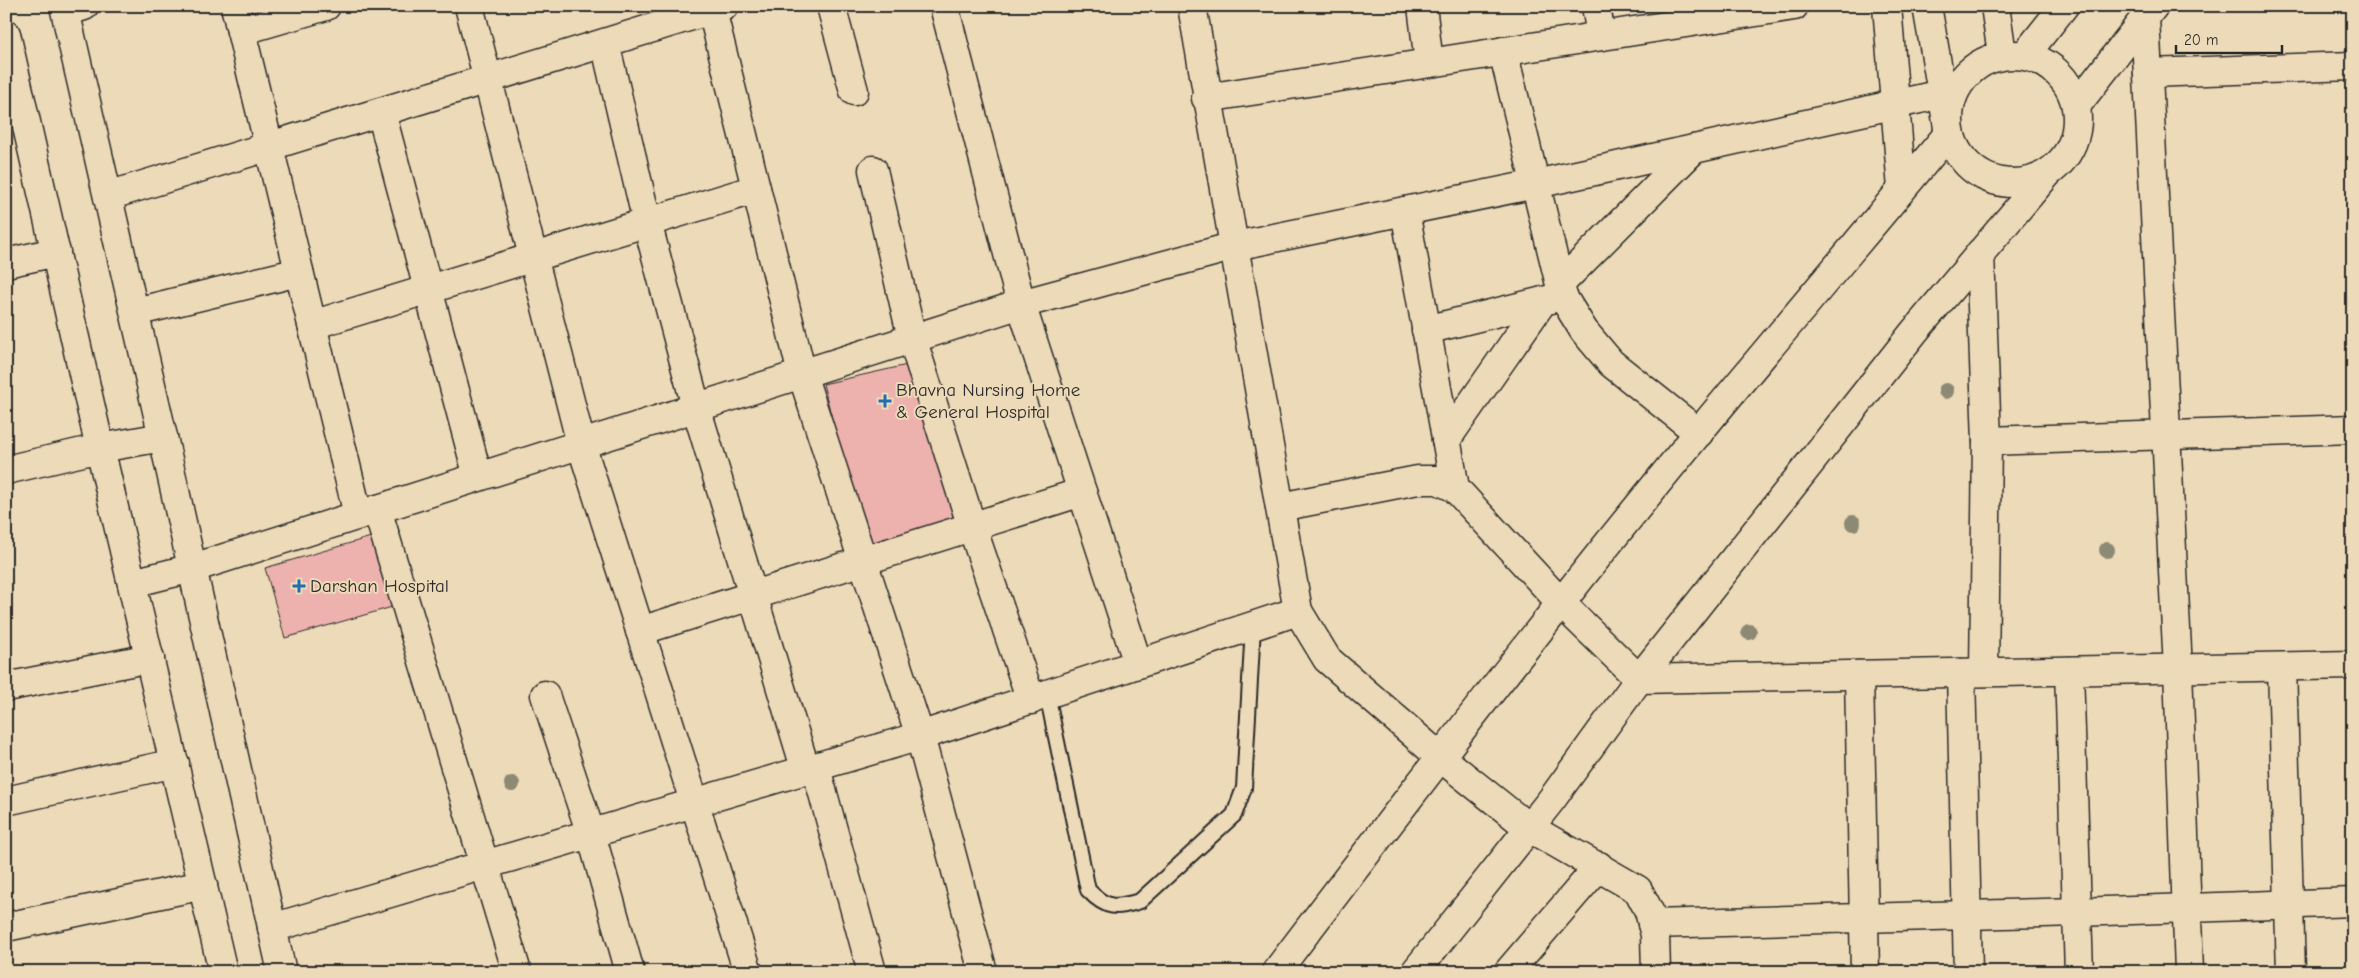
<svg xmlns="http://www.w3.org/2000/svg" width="2359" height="978" viewBox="0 0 2359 978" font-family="'Comic Neue',sans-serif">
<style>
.building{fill:#edb2ae;stroke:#2b2b2b}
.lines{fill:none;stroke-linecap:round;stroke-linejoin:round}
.lane-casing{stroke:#2b2b2b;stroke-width:18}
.street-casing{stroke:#2b2b2b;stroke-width:31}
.secondary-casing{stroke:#2b2b2b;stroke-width:31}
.lane{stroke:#eddab8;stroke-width:14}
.street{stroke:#eddab8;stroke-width:28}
.secondary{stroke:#eddab8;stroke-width:28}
.tree{fill:#8c8975}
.poi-dot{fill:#1f6fb2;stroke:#eddab8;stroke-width:2}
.labels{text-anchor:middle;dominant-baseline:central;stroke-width:4;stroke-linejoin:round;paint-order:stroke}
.poi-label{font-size:19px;fill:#2b2b2b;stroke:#eddab8;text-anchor:start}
</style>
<rect width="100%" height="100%" fill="#eddab8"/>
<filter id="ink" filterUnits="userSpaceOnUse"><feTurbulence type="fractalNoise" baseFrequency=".02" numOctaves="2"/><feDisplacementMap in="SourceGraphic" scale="10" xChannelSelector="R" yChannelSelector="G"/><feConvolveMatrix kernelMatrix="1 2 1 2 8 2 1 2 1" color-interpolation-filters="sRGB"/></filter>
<g filter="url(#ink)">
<g class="building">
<polygon points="916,363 961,525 867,552 823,384"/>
<polygon points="371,537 392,607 285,638 265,568"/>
</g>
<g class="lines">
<g class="lane-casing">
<path id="lane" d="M1047,694L1088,890C1107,910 1116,908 1140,901L1234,815L1244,788L1253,626"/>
</g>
<g class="street-casing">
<g id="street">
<polyline points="235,6 358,515"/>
<polyline points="469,6 581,444 748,972"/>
<polyline points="711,6 802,374 920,736 983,972"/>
<polyline points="831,6 854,91"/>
<polyline points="944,6 1021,304 1138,664"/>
<polyline points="1192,6 1298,611 1327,659 1440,757 1528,827 1638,890 1649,911 1655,935 1656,972"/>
<polyline points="1422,6 1429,63"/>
<polyline points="1596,6 1601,36"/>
<polyline points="1887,6 1902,189"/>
<polyline points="66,12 84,6"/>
<polyline points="2145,17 2178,669 2189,972"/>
<polyline points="241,31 326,6"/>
<polyline points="605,43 647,222 696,407 806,771"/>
<polyline points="1503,51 1563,297 1584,331 1611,363 1699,433"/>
<polyline points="2148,73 2353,66"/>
<polyline points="1206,98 1794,6"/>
<polyline points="381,112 478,477"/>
<polyline points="873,170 912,338 972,527 1031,700"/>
<polyline points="108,196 724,6"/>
<polyline points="1405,211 1455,488"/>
<polyline points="1980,253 1987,441 1984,672"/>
<polyline points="6,263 56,252"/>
<polyline points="1560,284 1694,149"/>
<polyline points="135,312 299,272"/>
<polyline points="312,325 756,189"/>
<polyline points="1426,330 1551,299"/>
<polyline points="1446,440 1543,301"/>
<polyline points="1987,441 2353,429"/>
<polyline points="6,470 100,448 163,437"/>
<polyline points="1280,507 1418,480 1438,480 1455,488 1561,603 1639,679 2353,665"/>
<polyline points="377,509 517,972"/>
<polyline points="132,583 193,568 1021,304 1235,246 1536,184 1942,94"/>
<polyline points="640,631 1082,492"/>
<polyline points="2282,667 2291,972"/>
<polyline points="2069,671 2079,972"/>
<polyline points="1961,673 1968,972"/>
<polyline points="1859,675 1865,972"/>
<polyline points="6,687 150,658"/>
<polyline points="545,695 591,834 630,972"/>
<polyline points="816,768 872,972"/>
<polyline points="6,801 175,763"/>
<polyline points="1652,924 2077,912 2353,902"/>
<polyline points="6,927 203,885"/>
<polyline points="272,928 920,736 1298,611"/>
<polyline points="1508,972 1599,866"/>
</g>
</g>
<g class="secondary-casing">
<g id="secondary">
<polyline points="64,6 163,437 282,972"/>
<polyline points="1995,6 2002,54"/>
<polyline points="6,34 100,448 223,972"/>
<circle cx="2013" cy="119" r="64"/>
<polyline points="2025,55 2064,6"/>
<polyline points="2076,106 2154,6"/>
<path d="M1276,972C1370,848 1464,725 1560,604C1686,444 1819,289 1949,133L1927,6"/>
<polyline points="1415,972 1552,799 1639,679 1914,332 2048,173"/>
</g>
</g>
<use href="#lane" class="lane"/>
<use href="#street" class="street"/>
<use href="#secondary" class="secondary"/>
</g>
<g class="tree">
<circle cx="1946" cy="391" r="8"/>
<circle cx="1853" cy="523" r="8"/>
<circle cx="2107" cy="550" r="8"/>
<circle cx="1749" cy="632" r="8"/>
<circle cx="512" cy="784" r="8"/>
</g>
</g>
<g class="poi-dot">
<path d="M882.5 393.5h5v5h5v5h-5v5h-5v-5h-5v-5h5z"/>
<path d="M296.5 578.5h5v5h5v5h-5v5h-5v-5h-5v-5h5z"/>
</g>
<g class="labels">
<g class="poi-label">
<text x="896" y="390">Bhavna Nursing Home<tspan x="896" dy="22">&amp; General Hospital</tspan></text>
<text x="310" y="586">Darshan Hospital</text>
</g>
</g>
<rect width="2359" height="978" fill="none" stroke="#eddab8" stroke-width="25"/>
<rect x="12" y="12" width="2334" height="953" fill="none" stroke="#2b2b2b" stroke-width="2" filter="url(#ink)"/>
<path d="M2176 45v8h106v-8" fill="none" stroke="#2b2b2b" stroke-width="2.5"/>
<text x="2184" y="45" font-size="15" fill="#2b2b2b" stroke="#eddab8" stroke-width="4" paint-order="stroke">20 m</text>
</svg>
